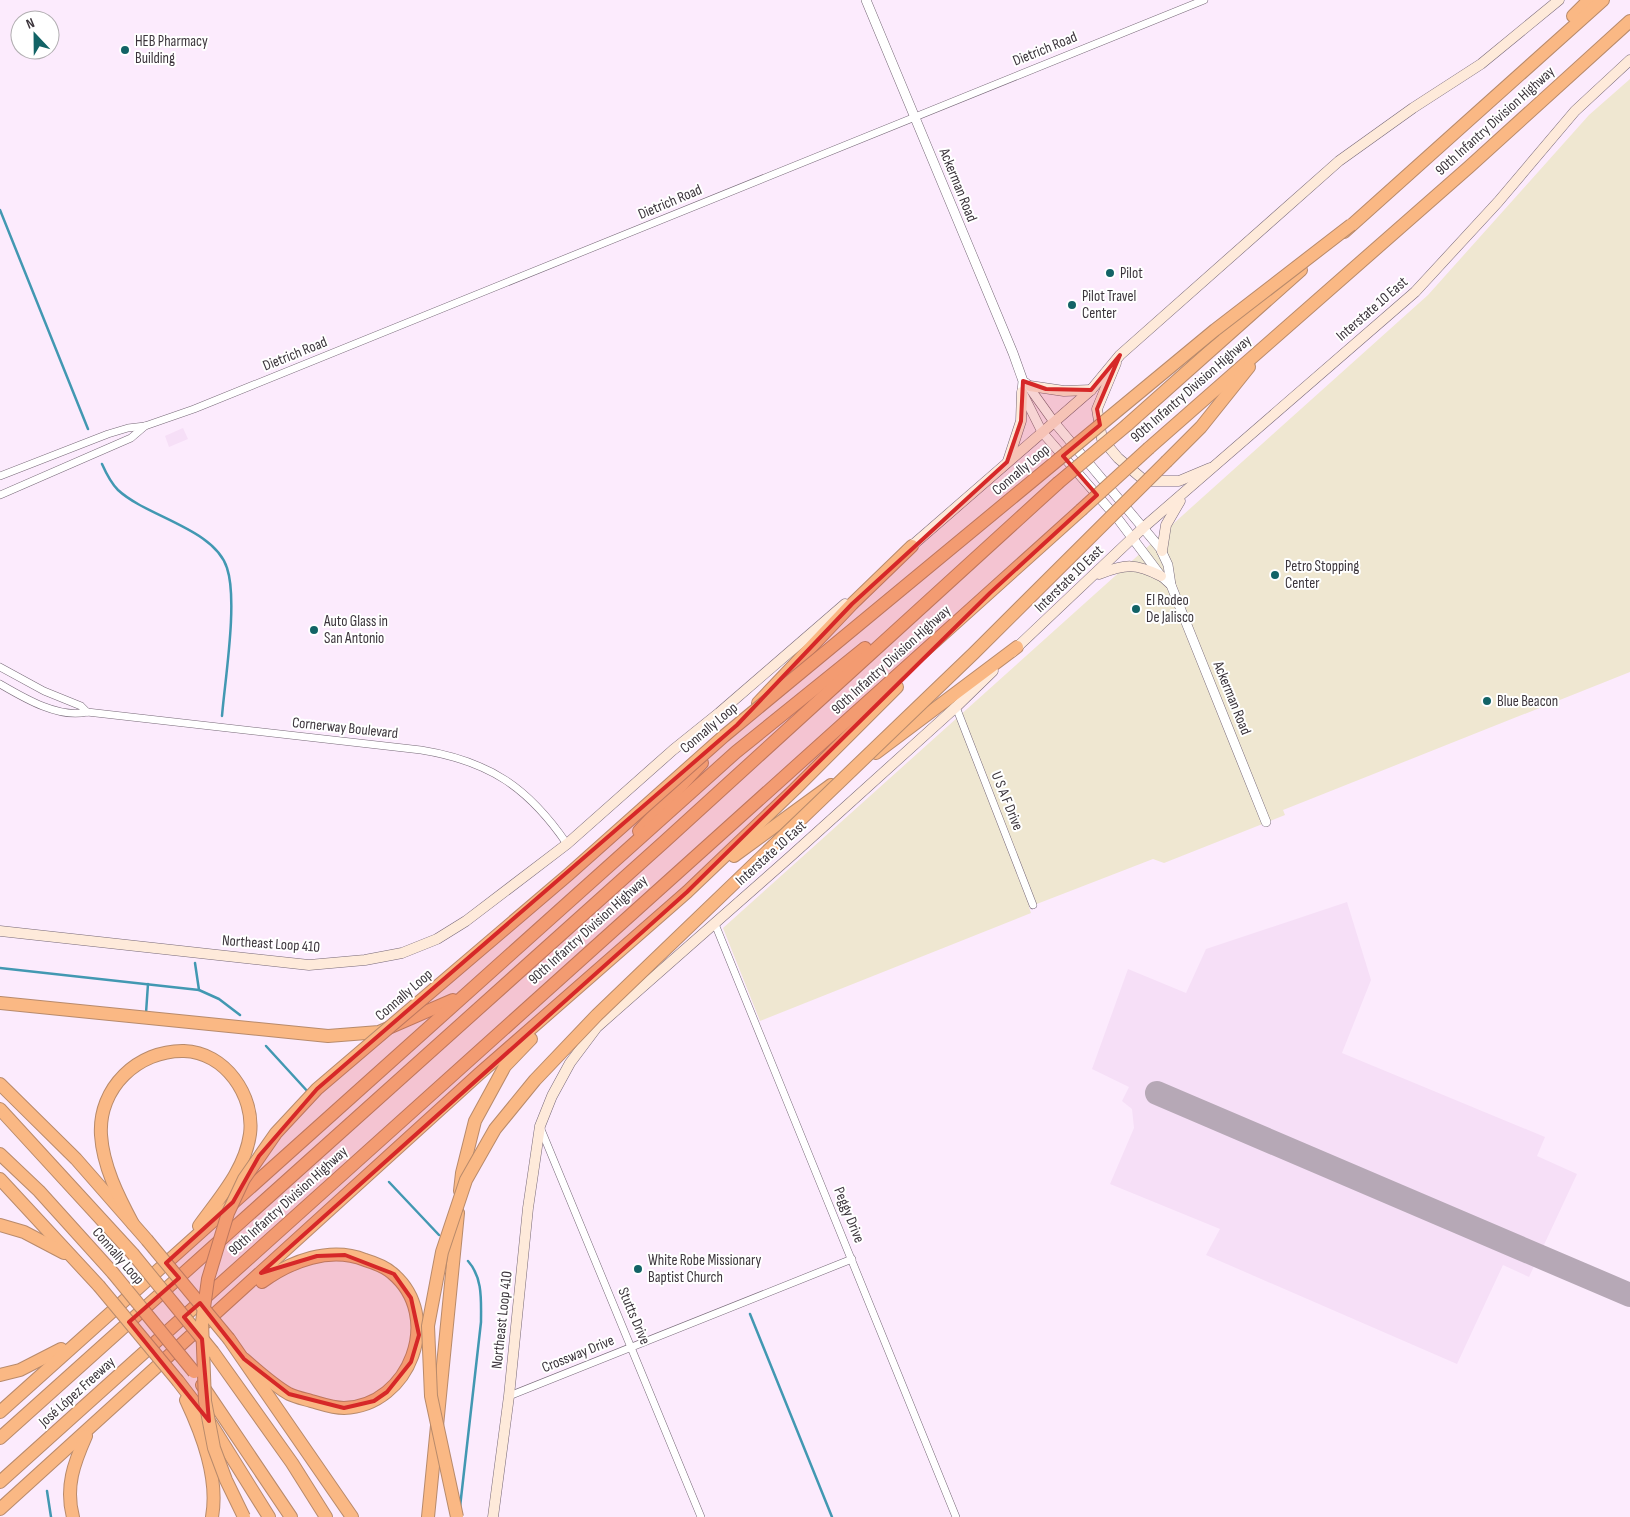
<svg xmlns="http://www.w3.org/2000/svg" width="1630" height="1517" viewBox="0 0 1630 1517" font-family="'Sofia Sans Condensed',sans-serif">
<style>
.commercial{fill:#efe7d1}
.built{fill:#f6dff7}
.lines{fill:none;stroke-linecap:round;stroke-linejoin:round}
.stream{stroke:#4298b2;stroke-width:2.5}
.taxiway{stroke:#b6a8b6;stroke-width:24}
.minor-casing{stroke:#766877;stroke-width:8}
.tertiary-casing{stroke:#766877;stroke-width:10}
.secondary-casing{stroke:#766877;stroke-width:11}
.motorway-casing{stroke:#b88a6b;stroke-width:14}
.minor{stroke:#fff;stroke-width:7}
.tertiary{stroke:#fff;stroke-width:9}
.secondary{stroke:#feeada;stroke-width:10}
.motorway{stroke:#fab884;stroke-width:12}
.motorway-bridge-casing{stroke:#b88a6b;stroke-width:14;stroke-linecap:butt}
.motorway-bridge{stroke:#fab884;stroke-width:12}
.marked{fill:#d62828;fill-opacity:0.2;stroke:#d62828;stroke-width:4;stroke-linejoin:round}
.poi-dot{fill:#126366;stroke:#fff;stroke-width:2}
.labels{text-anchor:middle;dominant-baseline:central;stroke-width:4;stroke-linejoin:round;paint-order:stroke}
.poi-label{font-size:15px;fill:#3c353c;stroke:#fff;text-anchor:start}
.street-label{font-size:15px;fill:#3c353c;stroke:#fff}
</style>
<rect width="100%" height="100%" fill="#fcebfd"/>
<polygon class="commercial" points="1630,79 1630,672 1283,810 1285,815 1164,863 1153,859 1029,907 1031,913 760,1021 723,928 1428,295 1589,115"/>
<g class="built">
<polygon points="183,428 188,439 169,447 165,436"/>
<polygon points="1347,902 1371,980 1342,1053 1545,1137 1537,1156 1577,1174 1529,1277 1503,1265 1457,1364 1206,1255 1220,1229 1110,1184 1134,1128 1132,1109 1122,1101 1129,1087 1092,1069 1128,969 1186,993 1206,949"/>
</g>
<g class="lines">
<g class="stream">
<polyline points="0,210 88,429"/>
<path d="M102,464C106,473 111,483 118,490C147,517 215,529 227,568C238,601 225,679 222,716"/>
<polyline points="195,963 199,990"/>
<polyline points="0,968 199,990 219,999 240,1015"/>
<polyline points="146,1013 148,984"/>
<polyline points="266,1046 309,1093"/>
<polyline points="389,1182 439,1235"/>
<polyline points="750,1314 832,1517"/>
<polyline points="47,1491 51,1517"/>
<path d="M460,1507L481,1322C481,1300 483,1278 468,1261"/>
</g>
<polyline class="taxiway" points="1157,1093 1630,1295"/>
<g class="minor-casing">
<g id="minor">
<polyline points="0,476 108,434 128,428 145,426 194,409 1204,0"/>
<polyline points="0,495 131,438 145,426"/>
<polyline points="0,667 44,691 81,706 87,712"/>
<path d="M0,684C24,698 59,719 87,712L421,750C489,761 528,787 567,844"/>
<polyline points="956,707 1033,905"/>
<polyline points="715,924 956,1517"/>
<polyline points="540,1127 701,1517"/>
<polyline points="509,1396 852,1259"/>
</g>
</g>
<g class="tertiary-casing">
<g id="tertiary">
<polyline points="866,0 1013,353 1023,381 1022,392 1042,432 1118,519 1161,576 1171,585"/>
<polyline points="1026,383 1054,422 1160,548 1168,565 1171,585 1266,822"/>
</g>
</g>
<g class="secondary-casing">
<g id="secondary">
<polyline points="1116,363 1097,409 1102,439 1118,458 1145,481 1179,481 1210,468"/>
<polyline points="1030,386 1064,391 1091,390"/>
<polyline points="1008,461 1021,421 1022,392"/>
<polyline points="907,550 1091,390 1120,355 1339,161 1413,108 1481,64 1559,0"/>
<polyline points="1162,551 1166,525 1180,501"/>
<path d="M1099,574C1126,564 1135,563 1161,576"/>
<polyline points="1012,652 1144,527 1415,292 1498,202 1575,111 1630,60"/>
<polyline points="0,931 309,965 365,960 402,953 437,939 466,921 567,844 673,750 719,713 845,604"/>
<polyline points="493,1517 509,1396 528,1208 540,1126 552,1096 570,1063 597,1027 791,856 956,707 993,671"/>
</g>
</g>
<g class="motorway-casing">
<g id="motorway">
<polyline points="1573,16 1589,0"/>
<polyline points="1344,232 1603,0"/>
<polyline points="1127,425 1301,270"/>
<polyline points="1149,448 1469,167 1630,21"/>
<polyline points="1167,461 1201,427 1249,367"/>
<polyline points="758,703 852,604 912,546"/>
<polyline points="876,753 1017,647"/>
<polyline points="639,831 702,763"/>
<polyline points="734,856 831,785"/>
<polyline points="0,1003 328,1036 379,1032 453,1000"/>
<polyline points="0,1084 76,1159 147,1240"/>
<polyline points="0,1109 133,1254"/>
<polyline points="0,1154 39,1191 113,1273"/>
<polyline points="0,1179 99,1286"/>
<polyline points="460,1191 462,1173 475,1121 505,1066 531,1039"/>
<path d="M133,1224C118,1196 103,1166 101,1135C98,1088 138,1050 184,1051C225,1052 255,1096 250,1134C245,1170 219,1198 199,1226"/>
<polyline points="0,1225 24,1232 64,1253"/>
<polyline points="229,1339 352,1517"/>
<polyline points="213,1352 292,1463 326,1517"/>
<path d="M244,1359C258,1371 273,1385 289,1394C295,1397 304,1399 311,1401C322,1404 332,1408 344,1408C410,1406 444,1316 392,1273C384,1266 375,1263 365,1260C330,1246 291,1261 262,1282"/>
<polyline points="0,1375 20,1370 61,1349"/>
<polyline points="178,1381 211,1424 269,1517"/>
<polyline points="202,1385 291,1517"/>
<path d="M186,1400C202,1434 219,1478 212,1517"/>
<polyline points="0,1412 736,752 865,648"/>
<polyline points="0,1438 664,842 1058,483"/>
<polyline points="0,1482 1081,510"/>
<polyline points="0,1509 479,1074 687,892 795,789 897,687"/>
<path d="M73,1517C65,1487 74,1463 86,1436"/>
<polyline points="428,1517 458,1213"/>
</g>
</g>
<use href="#minor" class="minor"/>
<use href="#tertiary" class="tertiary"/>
<use href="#secondary" class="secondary"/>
<use href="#motorway" class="motorway"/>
<g class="motorway-bridge-casing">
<g id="motorway-bridge">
<polyline points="1058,483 1127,425"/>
<polyline points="1081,510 1149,448"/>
<polyline points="147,1240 229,1339"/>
<polyline points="133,1254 213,1352"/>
<polyline points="113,1273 194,1372"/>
<polyline points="99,1286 178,1381"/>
<polyline points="244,1517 226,1480 214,1448 205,1401 202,1322 208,1279 228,1213 244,1179 276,1133 317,1089 569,874 724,736 1215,330 1351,225"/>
<polyline points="457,1517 431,1396 428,1326 442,1252 466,1180 495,1129 535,1080 597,1015 974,653 1167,461"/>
</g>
</g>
<use href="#motorway-bridge" class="motorway-bridge"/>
</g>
<path class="marked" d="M1120,355L1097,409L1100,425L1063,456L1097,495L990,593L687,892L261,1273L317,1256L345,1255L394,1274L411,1298L419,1335L411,1362L387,1392L374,1401L344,1408L289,1394L244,1359L200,1303L184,1317L202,1339L209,1421L129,1322L179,1278L166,1263L233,1202L259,1156L317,1089L737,725L852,604L1007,462L1021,421L1023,381L1046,389L1091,390Z"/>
<g class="poi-dot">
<circle cx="125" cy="50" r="5"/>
<circle cx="1110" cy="273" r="5"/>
<circle cx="1072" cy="305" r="5"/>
<circle cx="1275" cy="575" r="5"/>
<circle cx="1136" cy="609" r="5"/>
<circle cx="314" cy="630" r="5"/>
<circle cx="1487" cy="701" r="5"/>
<circle cx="638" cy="1269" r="5"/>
</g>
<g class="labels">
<g class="poi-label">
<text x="135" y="41">HEB Pharmacy<tspan x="135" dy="17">Building</tspan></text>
<text x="1120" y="273">Pilot</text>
<text x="1082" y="296">Pilot Travel<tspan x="1082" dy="17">Center</tspan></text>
<text x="1285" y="566">Petro Stopping<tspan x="1285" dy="17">Center</tspan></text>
<text x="1146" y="600">El Rodeo<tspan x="1146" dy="17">De Jalisco</tspan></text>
<text x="324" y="621">Auto Glass in<tspan x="324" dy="17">San Antonio</tspan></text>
<text x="1497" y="701">Blue Beacon</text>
<text x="648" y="1260">White Robe Missionary<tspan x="648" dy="17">Baptist Church</tspan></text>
</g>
<g class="street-label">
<text transform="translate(1045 49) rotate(-22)">Dietrich Road</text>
<text transform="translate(1495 121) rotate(-42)">90th Infantry Division Highway</text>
<text transform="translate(958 185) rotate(68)">Ackerman Road</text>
<text transform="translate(670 202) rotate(-23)">Dietrich Road</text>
<text transform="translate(1372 309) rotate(-41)">Interstate 10 East</text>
<text transform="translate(295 354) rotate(-22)">Dietrich Road</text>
<text transform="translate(1191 389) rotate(-41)">90th Infantry Division Highway</text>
<text transform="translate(1021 470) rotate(-40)">Connally Loop</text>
<text transform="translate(1069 579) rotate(-44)">Interstate 10 East</text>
<text transform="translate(891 660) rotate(-42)">90th Infantry Division Highway</text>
<text transform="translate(1232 698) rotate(68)">Ackerman Road</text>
<text transform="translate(345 728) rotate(6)">Cornerway Boulevard</text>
<text transform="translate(709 728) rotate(-40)">Connally Loop</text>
<text transform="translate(1007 801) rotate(68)">U S A F Drive</text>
<text transform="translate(771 853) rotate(-42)">Interstate 10 East</text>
<text transform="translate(588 930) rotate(-42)">90th Infantry Division Highway</text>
<text transform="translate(271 944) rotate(4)">Northeast Loop 410</text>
<text transform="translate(404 995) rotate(-41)">Connally Loop</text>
<text transform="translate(288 1201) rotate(-42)">90th Infantry Division Highway</text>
<text transform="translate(849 1215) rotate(68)">Peggy Drive</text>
<text transform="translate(118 1256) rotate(49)">Connally Loop</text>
<text transform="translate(634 1316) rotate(67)">Stutts Drive</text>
<text transform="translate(502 1320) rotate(-84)">Northeast Loop 410</text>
<text transform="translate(578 1354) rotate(-22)">Crossway Drive</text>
<text transform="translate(77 1392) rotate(-42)">José López Freeway</text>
</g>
</g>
<g transform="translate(35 35) rotate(338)"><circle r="24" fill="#ffffff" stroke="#b1aeb1"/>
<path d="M0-4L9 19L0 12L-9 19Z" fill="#126366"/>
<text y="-8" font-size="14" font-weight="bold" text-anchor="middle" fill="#3c353c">N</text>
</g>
</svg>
